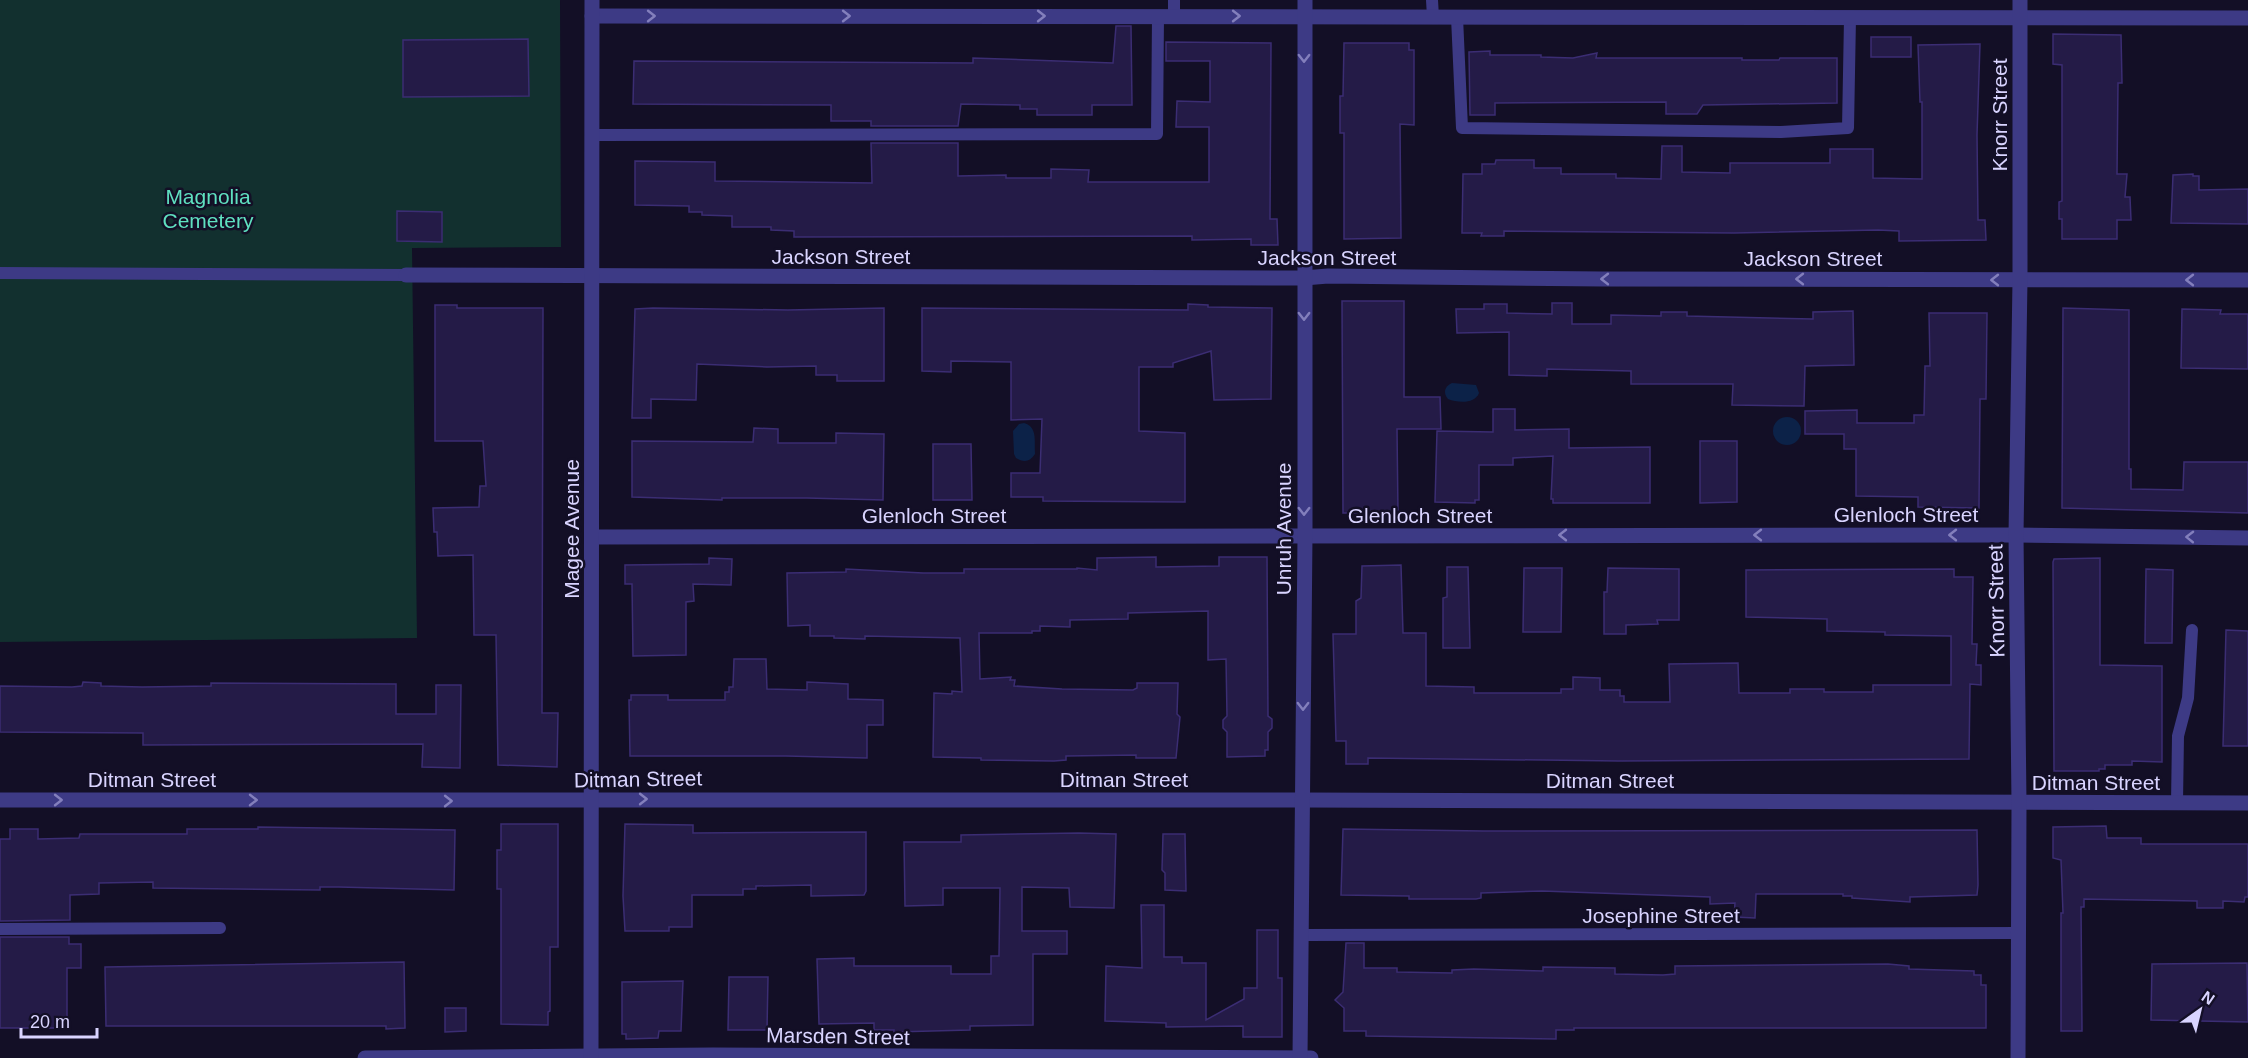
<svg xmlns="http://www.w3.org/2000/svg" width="2248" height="1058" viewBox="0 0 2248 1058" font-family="Arial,sans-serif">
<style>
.green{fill:#12302f}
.water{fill:#0c2248}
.building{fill:#241b47;stroke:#3b2d73;stroke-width:1.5}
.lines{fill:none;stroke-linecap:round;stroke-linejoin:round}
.lane{stroke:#3d3a85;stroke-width:12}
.street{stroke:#3d3a85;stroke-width:15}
.oneway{stroke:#837fbc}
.labels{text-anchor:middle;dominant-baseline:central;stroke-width:5;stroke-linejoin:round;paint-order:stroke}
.street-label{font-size:21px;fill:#d9d4ff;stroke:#130f26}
.park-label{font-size:21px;fill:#5fe0c0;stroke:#130f26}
</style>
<rect width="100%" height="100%" fill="#130f26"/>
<polygon class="green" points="0,0 560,0 561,247 412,248 417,638 0,642"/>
<g class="water">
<path d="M1452,383L1476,385L1479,393C1475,404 1458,403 1448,399C1443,393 1444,387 1452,383Z"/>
<circle cx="1787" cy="431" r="14"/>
<path d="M1024,423C1038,427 1034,441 1035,454C1030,462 1024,463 1016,458L1014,454L1013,431L1019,424Z"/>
</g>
<g class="building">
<polygon points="1116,26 1131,26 1132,105 1092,105 1092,115 1037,115 1037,109 1020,109 1020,105 961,104 958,126 871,126 871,121 831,121 831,105 633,104 634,61 973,63 973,58 1113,63"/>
<polygon points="2053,34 2121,35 2122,83 2118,83 2117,174 2127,174 2125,197 2130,197 2131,220 2117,220 2117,239 2062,239 2062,219 2059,219 2059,202 2062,201 2062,65 2053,64"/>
<rect x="1871" y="37" width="40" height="20"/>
<polygon points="528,39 529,96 403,97 403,40"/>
<polygon points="1166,42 1271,43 1270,219 1277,219 1278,245 1251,245 1251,239 1192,240 1192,236 794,237 794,231 771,230 771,227 732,227 732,216 702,215 702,212 689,212 689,206 635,205 635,161 715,162 715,181 872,183 871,143 958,143 958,176 1006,175 1006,178 1051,178 1051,169 1089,170 1088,182 1209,182 1209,127 1176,127 1177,101 1210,102 1210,61 1166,61"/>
<polygon points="1344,43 1409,43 1409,50 1414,50 1414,125 1400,124 1401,238 1344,239 1344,133 1340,133 1340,96 1343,96"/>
<polygon points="1980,44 1977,135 1978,220 1985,220 1986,240 1899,241 1899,231 1878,230 1734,233 1504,231 1504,236 1481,236 1482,233 1462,233 1463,174 1482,174 1482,164 1495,164 1496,160 1534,160 1534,168 1561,168 1561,174 1616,174 1616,178 1661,179 1662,146 1682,146 1682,172 1730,173 1730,163 1830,163 1830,149 1873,149 1873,178 1922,179 1922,102 1920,102 1918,45"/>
<polygon points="1490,51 1490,55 1541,55 1541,57 1573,58 1597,53 1596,58 1742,58 1742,60 1779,60 1780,58 1837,58 1837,103 1703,105 1697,114 1666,114 1666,102 1495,103 1495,115 1470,115 1469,52"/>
<polygon points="2193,174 2193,176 2199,176 2199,190 2248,189 2248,224 2171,223 2173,175"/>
<polygon points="397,211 442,212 442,242 397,241"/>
<polygon points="1342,301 1404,301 1404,397 1440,397 1441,429 1397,429 1398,513 1343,513"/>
<polygon points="1552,303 1572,303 1572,324 1611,324 1611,315 1661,316 1661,312 1687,312 1687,316 1813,319 1813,312 1853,311 1854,365 1805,366 1804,406 1732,405 1733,384 1631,384 1631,371 1547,369 1547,376 1509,375 1509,332 1457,333 1456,309 1484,309 1484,304 1507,304 1507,313 1552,314"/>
<polygon points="1188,304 1208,305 1208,307 1272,308 1271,399 1214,400 1211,351 1173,363 1173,367 1139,367 1139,431 1185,433 1185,502 1043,501 1043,497 1011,497 1011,473 1040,473 1042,419 1011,420 1011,362 951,361 951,372 922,371 922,308 1188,310"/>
<polygon points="435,305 457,305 457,308 543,308 542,713 558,713 557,767 498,765 496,635 474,635 473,555 438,556 437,532 434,532 433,508 479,507 480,486 486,486 483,441 435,441"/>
<polygon points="653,308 788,310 884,308 884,381 837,381 837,375 816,375 816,366 767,367 697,364 696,400 651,399 651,418 632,418 635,309"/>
<polygon points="2063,308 2129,310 2129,469 2131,469 2131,489 2183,490 2184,462 2248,462 2248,513 2062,508"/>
<polygon points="2182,309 2221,310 2220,314 2248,314 2248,369 2181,368"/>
<polygon points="1929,313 1987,313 1986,399 1980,399 1979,508 1918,507 1918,497 1856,496 1856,449 1844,449 1844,434 1805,434 1805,411 1857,410 1857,423 1914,423 1914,415 1924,415 1925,366 1930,366"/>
<polygon points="1493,409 1515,409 1515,430 1569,429 1569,448 1650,447 1650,503 1553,503 1553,499 1551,499 1553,456 1513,458 1513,465 1479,465 1479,500 1475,500 1475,503 1435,502 1437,431 1493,432"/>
<polygon points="754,428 778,429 778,443 836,443 836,433 884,434 883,500 807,498 722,498 722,500 632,497 632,441 753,442"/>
<polygon points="1700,441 1737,441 1737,502 1700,503"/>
<polygon points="933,444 971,444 972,500 933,500"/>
<polygon points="1156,557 1156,567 1219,566 1219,557 1267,557 1268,716 1272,719 1272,728 1268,732 1268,750 1265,750 1265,756 1227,757 1227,732 1223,728 1223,720 1227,716 1226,659 1208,660 1208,611 1128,613 1128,619 1070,620 1070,627 1040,626 1040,631 1032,631 1032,633 979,633 980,679 1011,677 1010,680 1015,680 1014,686 1062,689 1133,690 1137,688 1137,683 1178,683 1177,714 1180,717 1176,758 1136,758 1136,755 1066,756 1066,760 1054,761 981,760 981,758 933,757 934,693 952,694 952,691 962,692 960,638 865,636 865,639 834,638 834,636 810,636 810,625 788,626 787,573 846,572 846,569 923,573 964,573 964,569 1077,569 1077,568 1097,570 1097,558"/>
<polygon points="709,558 732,559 731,585 693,584 694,601 686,602 686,655 633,656 632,584 625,584 625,565 709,564"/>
<polygon points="2100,558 2100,665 2162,666 2162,762 2132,761 2132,765 2105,765 2105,769 2099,769 2099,771 2054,771 2053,562 2054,559"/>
<polygon points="1401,565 1403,633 1426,633 1426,686 1474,687 1474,693 1561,693 1561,689 1573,689 1573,677 1600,678 1600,690 1620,690 1620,696 1624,696 1624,702 1670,702 1669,664 1738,663 1739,693 1790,693 1790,689 1824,689 1824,692 1873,692 1873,685 1951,685 1951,636 1885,635 1885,632 1827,631 1827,619 1746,617 1746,570 1954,569 1954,577 1973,577 1972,644 1977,644 1976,665 1981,665 1981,685 1970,684 1969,759 1619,761 1368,758 1368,764 1346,764 1346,741 1336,741 1333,634 1356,634 1356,601 1361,598 1362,566"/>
<polygon points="1447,567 1468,567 1470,648 1443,648 1443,598 1447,597"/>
<polygon points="1524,568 1562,568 1561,632 1523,632"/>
<polygon points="1608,568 1679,569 1679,620 1657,620 1658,624 1626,625 1626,634 1604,634 1604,592 1607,592"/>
<polygon points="2146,569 2173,570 2172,643 2145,643"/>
<polygon points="2226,630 2248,631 2248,746 2223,746"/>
<polygon points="734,659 766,659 767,689 807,690 807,682 848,684 848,699 883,700 883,725 867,725 867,758 786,756 630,756 629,700 631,700 631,695 668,695 668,700 725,700 725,692 729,692 729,687 733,687"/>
<polygon points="83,682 101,683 101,686 142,687 211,686 211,683 396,684 396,714 436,714 436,685 461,685 460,768 422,767 423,744 143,745 143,733 0,732 0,686 72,687 82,686"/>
<polygon points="501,824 558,824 558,947 550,947 550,1011 548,1012 548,1025 501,1024 501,889 497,889 497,850 501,850"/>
<polygon points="625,824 693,825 693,833 866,832 866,891 864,895 811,896 811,885 756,886 756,889 743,889 743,895 692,895 692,927 669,927 669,931 625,931 623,896"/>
<polygon points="2106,826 2107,838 2141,838 2141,844 2248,844 2248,897 2245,897 2244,902 2223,901 2223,908 2197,908 2197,901 2084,899 2084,907 2081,907 2082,1031 2061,1031 2061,913 2063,913 2061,860 2053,858 2053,827"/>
<polygon points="258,827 455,830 454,890 339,887 320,887 320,890 153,888 153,882 99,883 99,894 70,895 70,920 0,921 0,839 10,839 10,829 38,829 38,839 79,838 80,834 187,834 187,829 258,829"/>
<polygon points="1343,829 1483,831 1977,830 1978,885 1977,895 1910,897 1910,902 1852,898 1852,896 1843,896 1843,894 1756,894 1755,918 1734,917 1735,903 1710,904 1710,897 1542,891 1481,893 1481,898 1476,899 1409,899 1409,896 1341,895"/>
<polygon points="1079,833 1116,834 1114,908 1070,907 1069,888 1022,887 1022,931 1067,931 1067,954 1033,954 1033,1025 970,1026 970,1030 894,1032 894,1030 874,1030 874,1023 819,1024 817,959 854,958 854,966 951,966 951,974 991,974 991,956 999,956 1000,888 943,888 943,905 905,906 904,842 961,842 961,835"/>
<polygon points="1163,834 1185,834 1186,891 1165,890 1165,873 1162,870"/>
<polygon points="1141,905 1164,905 1164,957 1182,957 1182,963 1206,963 1206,1020 1244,999 1244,988 1257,988 1257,930 1278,930 1278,978 1282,978 1282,1037 1243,1037 1243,1026 1166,1027 1166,1023 1105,1021 1106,966 1142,968"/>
<polygon points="0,937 69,937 69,944 81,944 81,968 67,968 67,1028 0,1028"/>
<polygon points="1346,943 1364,943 1364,968 1397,968 1397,972 1452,973 1452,970 1474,969 1543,971 1543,967 1615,968 1615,974 1663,975 1675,974 1675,966 1888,964 1909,966 1909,969 1974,971 1974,975 1981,975 1981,985 1986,985 1986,1028 1574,1028 1574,1030 1556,1030 1556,1039 1366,1036 1366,1031 1344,1031 1344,1008 1335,1000 1343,992"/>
<polygon points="404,962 405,1028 386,1029 386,1026 106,1026 105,967"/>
<polygon points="2247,963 2248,1022 2151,1020 2152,964"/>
<polygon points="729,977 768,977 767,1030 728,1030"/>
<polygon points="683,981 681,1031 659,1031 658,1038 626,1039 626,1034 622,1034 622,982"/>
<polygon points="445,1008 466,1008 466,1031 445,1032"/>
</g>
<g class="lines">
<g class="lane">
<polyline points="1432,0 1433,17"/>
<polyline points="1174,16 1174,0"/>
<polyline points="1457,17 1462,128 1781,132 1848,128 1850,18"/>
<polyline points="592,135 1157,134 1158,16"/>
<polyline points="0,273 406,275"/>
<polyline points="2177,803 2178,736 2188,698 2192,630"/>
<polyline points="0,929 220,928"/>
<polyline points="1302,935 2019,933"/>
</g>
<g class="street">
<polyline points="592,16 2248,18"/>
<polyline points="406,275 1304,278 1328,276 1602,279 2248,280"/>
<polyline points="592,537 2016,535 2248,538"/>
<polyline points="0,800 1303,800 2248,803"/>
<polyline points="365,1058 713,1055 1311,1058"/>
<polyline points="591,1058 592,0"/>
<polyline points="1300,1058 1305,536 1305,0"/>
<polyline points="2018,1058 2019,803 2016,535 2020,280 2020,0"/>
</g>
</g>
<defs><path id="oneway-chevron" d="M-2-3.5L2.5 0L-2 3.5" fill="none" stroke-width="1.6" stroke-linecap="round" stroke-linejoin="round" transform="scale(1.5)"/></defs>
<g class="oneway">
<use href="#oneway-chevron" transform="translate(651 16)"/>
<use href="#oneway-chevron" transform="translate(846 16)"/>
<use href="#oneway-chevron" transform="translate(1041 16)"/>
<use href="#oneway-chevron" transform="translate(1236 16)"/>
<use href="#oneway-chevron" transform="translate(1304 58) rotate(90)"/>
<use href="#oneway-chevron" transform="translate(1605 279) rotate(-180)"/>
<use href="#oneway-chevron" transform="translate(1800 279) rotate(-180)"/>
<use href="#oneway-chevron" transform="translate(1995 280) rotate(-180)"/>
<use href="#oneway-chevron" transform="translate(2190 280) rotate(-180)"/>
<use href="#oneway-chevron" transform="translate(1304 316) rotate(90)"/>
<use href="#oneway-chevron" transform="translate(1304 511) rotate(90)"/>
<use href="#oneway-chevron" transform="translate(1563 535) rotate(180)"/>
<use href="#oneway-chevron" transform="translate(1758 535) rotate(180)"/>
<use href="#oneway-chevron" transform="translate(1953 535) rotate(180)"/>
<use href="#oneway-chevron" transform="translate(2190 537) rotate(-179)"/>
<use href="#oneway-chevron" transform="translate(1303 706) rotate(90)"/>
<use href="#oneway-chevron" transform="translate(643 799)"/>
<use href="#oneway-chevron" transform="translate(58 800)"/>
<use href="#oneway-chevron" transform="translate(253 800)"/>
<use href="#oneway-chevron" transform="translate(448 801)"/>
</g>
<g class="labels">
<g class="street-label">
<text transform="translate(1999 115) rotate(-90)">Knorr Street</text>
<text x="841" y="256">Jackson Street</text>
<text x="1327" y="257">Jackson Street</text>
<text x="1813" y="258">Jackson Street</text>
<text x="1906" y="514">Glenloch Street</text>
<text x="934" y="515">Glenloch Street</text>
<text x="1420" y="515">Glenloch Street</text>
<text transform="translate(571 529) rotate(-90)">Magee Avenue</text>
<text transform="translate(1283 529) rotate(-90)">Unruh Avenue</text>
<text transform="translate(1996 601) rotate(-91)">Knorr Street</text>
<text x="152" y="779">Ditman Street</text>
<text transform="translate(638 779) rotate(-1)">Ditman Street</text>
<text x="1124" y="779">Ditman Street</text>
<text x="1610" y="780">Ditman Street</text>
<text x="2096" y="782">Ditman Street</text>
<text x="1661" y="915">Josephine Street</text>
<text transform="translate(838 1036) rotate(1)">Marsden Street</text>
</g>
<g class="park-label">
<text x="208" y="196">Magnolia<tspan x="208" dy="24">Cemetery</tspan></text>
</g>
</g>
<g transform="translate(2200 1010) rotate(34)" stroke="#130f26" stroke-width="4.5" paint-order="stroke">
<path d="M0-4.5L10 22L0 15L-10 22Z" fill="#d9d4ff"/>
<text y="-9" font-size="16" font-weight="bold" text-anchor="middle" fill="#d9d4ff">N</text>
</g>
<path d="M21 1028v9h76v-9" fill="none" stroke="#d9d4ff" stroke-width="3"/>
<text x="30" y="1028" font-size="18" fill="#d9d4ff" stroke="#130f26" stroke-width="4.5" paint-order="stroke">20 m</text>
</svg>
